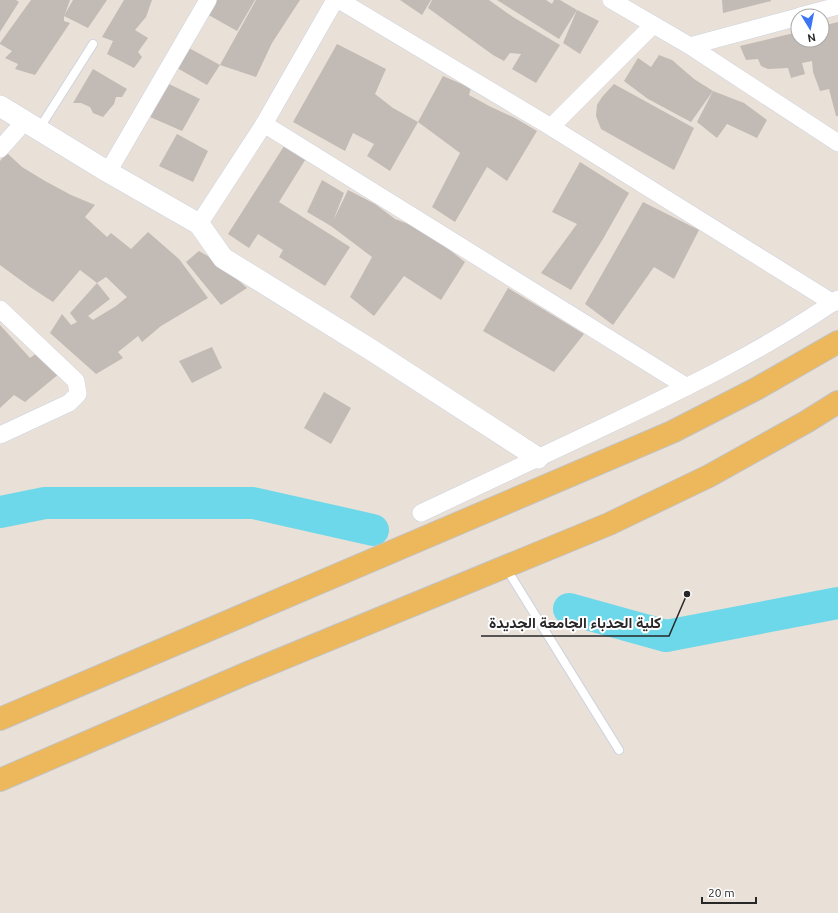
<svg xmlns="http://www.w3.org/2000/svg" width="838" height="913" viewBox="0 0 838 913" font-family="Ubuntu,Vazirmatn,sans-serif">
<style>
.lines{fill:none;stroke-linecap:round;stroke-linejoin:round}
.river{stroke:#6dd8ea;stroke-width:32}
.building{fill:#c2bab5;fill-rule:evenodd}
.service-casing{stroke:#ced4e0;stroke-width:10}
.minor-casing{stroke:#ced4e0;stroke-width:18}
.tertiary-casing{stroke:#ced4e0;stroke-width:22}
.primary-casing{stroke:#c3c3c3;stroke-width:24}
.service{stroke:#fff;stroke-width:8}
.minor{stroke:#fff;stroke-width:17}
.tertiary{stroke:#fff;stroke-width:21}
.primary{stroke:#ecb85b;stroke-width:22}
.leader{fill:none;stroke:#272727;stroke-width:1.5}
.callout-dot{fill:#272727;stroke:#fff;stroke-width:1.5}
.callout-label{font-size:15px;text-anchor:middle;font-weight:bold;fill:#272727;stroke:#fff;stroke-width:4;stroke-linejoin:round;paint-order:stroke}
</style>
<rect width="100%" height="100%" fill="#e9e0d8"/>
<g class="lines">
<g class="river">
<polyline points="0,512 45,503 253,503 373,530"/>
<polyline points="569,609 666,636 838,603"/>
</g>
</g>
<g class="building">
<polygon points="0,0 16,0 19,2 0,32"/>
<polygon points="31,0 70,0 64,17 64,21 70,23 35,75 15,69 18,64 5,58 12,51 0,44 0,43"/>
<polygon points="73,0 107,0 88,28 64,16"/>
<polygon points="124,0 152,0 146,17 135,30 148,38 138,52 142,57 134,68 107,54 113,41 102,37"/>
<polygon points="213,0 255,0 237,31 205,13"/>
<polygon points="256,0 300,0 272,43 256,77 220,65"/>
<polygon points="400,0 431,0 422,15"/>
<polygon points="432,0 489,0 513,17 560,45 536,83 512,69 521,54 510,53 504,61 493,55 428,8"/>
<polygon points="497,0 546,0 552,4 554,0 560,0 577,10 559,39"/>
<polygon points="722,0 771,0 771,1 723,13"/>
<polygon points="577,10 599,21 580,54 563,43"/>
<polygon points="838,22 838,116 836,116 829,89 820,91 813,72 812,61 802,63 805,74 791,78 788,68 768,69 761,66 758,59 746,60 740,46 798,32 798,40 822,40 822,26"/>
<polygon points="337,44 386,69 375,94 393,108 418,122 443,76 471,88 469,95 491,107 515,118 537,131 507,181 487,167 455,222 432,207 460,153 418,122 390,171 367,156 374,144 353,133 345,151 293,122"/>
<polygon points="189,48 220,65 207,85 177,68"/>
<polygon points="659,55 672,60 694,79 713,91 691,122 648,99 624,81 638,58 651,67"/>
<polygon points="93,69 127,89 122,97 116,97 114,104 103,117 93,113 90,107 81,103 73,103"/>
<polygon points="167,83 200,99 182,131 150,117"/>
<polygon points="614,84 694,128 674,170 601,129 596,116 597,105 602,97"/>
<polygon points="713,91 744,103 767,120 757,138 727,124 717,138 697,122"/>
<polygon points="177,134 208,151 193,182 159,166"/>
<polygon points="286,143 307,157 279,202 350,247 325,286 279,257 283,250 258,234 249,248 228,234"/>
<path d="M7,153L22,167L45,181L71,195L95,205L85,217L107,237L111,233L131,249L148,232L179,259L208,298L161,326L142,342L138,336L118,352L123,358L96,374L50,333L62,314L71,325L77,322L70,313L97,283L80,270L53,302L30,287L0,265V161ZM106,277L127,297L116,306L93,320L88,316L110,299L97,283Z"/>
<polygon points="580,162 629,193 603,239 571,290 541,273 577,224 552,212"/>
<polygon points="322,180 344,193 333,221 348,190 375,204 395,219 424,230 465,262 441,300 404,276 374,316 350,297 372,257 331,226 307,212"/>
<polygon points="643,202 699,230 674,279 654,267 613,325 585,304"/>
<polygon points="199,251 218,262 247,288 221,305 186,262"/>
<polygon points="508,288 584,334 554,372 483,331"/>
<polygon points="0,325 30,358 37,353 60,373 25,402 14,395 0,408"/>
<polygon points="212,347 222,368 192,383 179,361"/>
<polygon points="324,392 351,408 331,444 304,428"/>
</g>
<g class="lines">
<g class="service-casing">
<g id="service">
<polyline points="39,129 93,44"/>
<polyline points="506,568 619,750"/>
</g>
</g>
<g class="minor-casing">
<g id="minor">
<polyline points="339,0 551,127 653,25"/>
<polyline points="611,0 690,46 838,143"/>
<polyline points="800,16 838,6"/>
<polyline points="690,46 798,17"/>
<polyline points="264,124 687,387"/>
<polyline points="551,127 833,303"/>
<polyline points="0,149 25,121"/>
<polyline points="108,172 208,0"/>
<polyline points="199,224 264,124 335,0"/>
<polyline points="0,309 76,381 78,394 69,403 0,435"/>
<path d="M421,513C484,483 547,454 610,424C688,387 766,349 838,299"/>
</g>
</g>
<g class="tertiary-casing">
<polyline id="tertiary" points="0,106 108,172 199,224 223,258 373,351 538,458"/>
</g>
<g class="primary-casing">
<g id="primary">
<polyline points="0,719 672,432 756,389 838,342"/>
<polyline points="0,780 245,674 609,524 709,476 806,422 838,402"/>
</g>
</g>
<use href="#service" class="service"/>
<use href="#minor" class="minor"/>
<use href="#tertiary" class="tertiary"/>
<use href="#primary" class="primary"/>
</g>
<path class="leader" d="M687 594L669 636H481"/>
<circle class="callout-dot" cx="687" cy="594" r="4"/>
<g class="callout-label">
<text x="575" y="628">كلية الحدباء الجامعة الجديدة</text>
</g>
<g transform="translate(810 28) rotate(170)"><circle r="19" fill="#ffffff" stroke="#a9a9a9"/>
<path d="M0-3L7 15L0 10L-7 15Z" fill="#3b74f4"/>
<text y="-6" font-size="11" font-weight="bold" text-anchor="middle" fill="#272727">N</text>
</g>
<path d="M702 897v6h54v-6" fill="none" stroke="#272727" stroke-width="2"/>
<text x="708" y="897" font-size="12" fill="#272727" stroke="#ffffff" stroke-width="3" paint-order="stroke">20 m</text>
</svg>
